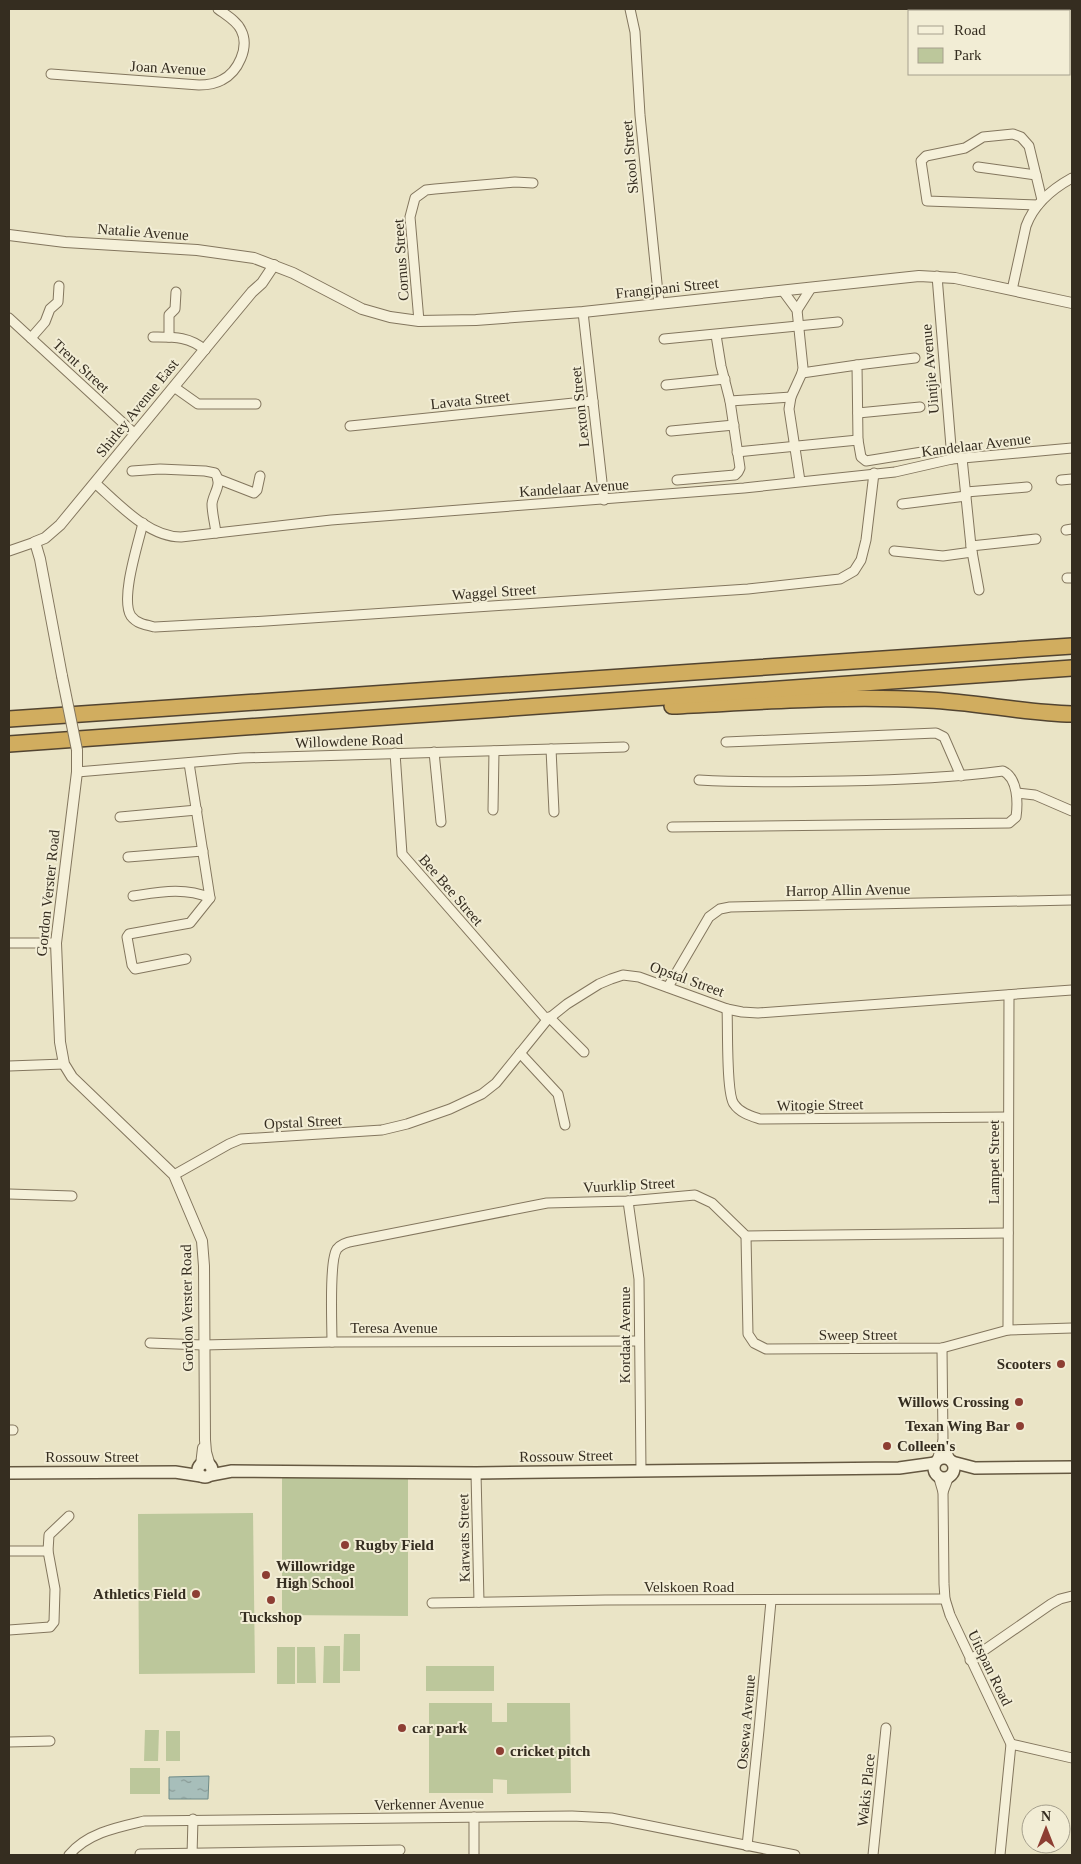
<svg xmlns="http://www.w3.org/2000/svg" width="1081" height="1864" viewBox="0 0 1081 1864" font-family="Georgia,serif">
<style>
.park{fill:#bcc79b}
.water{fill:url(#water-ripples);stroke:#6f8b88}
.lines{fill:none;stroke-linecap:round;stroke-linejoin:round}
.minor-casing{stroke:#83765e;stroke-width:11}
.tertiary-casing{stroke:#83765e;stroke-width:12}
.secondary-casing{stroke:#655841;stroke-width:14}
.motorway-casing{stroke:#524431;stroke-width:18}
.minor{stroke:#f5f0d9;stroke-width:9}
.tertiary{stroke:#f5f0d9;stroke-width:10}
.secondary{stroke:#f5f0d9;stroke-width:11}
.motorway{stroke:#d1ad5f;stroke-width:15}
.tertiary-bridge-casing{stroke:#83765e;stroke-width:12;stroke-linecap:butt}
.tertiary-bridge{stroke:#f5f0d9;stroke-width:10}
.poi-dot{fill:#8d3e33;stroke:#f2edd5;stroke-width:2}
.labels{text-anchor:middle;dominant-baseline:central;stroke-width:4;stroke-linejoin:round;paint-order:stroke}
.street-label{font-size:15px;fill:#352d20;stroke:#f2edd5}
.poi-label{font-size:15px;font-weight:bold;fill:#352d20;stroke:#f2edd5;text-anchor:start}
</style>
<defs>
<pattern id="water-ripples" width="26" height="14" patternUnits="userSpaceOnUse" patternTransform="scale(1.25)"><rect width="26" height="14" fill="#a7beba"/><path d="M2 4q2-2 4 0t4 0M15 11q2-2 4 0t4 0" fill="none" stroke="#899b97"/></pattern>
</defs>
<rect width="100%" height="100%" fill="#eae4c6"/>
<g class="park">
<polygon points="282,1474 408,1474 408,1616 282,1615"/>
<polygon points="253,1513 255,1673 139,1674 138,1514"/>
<polygon points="344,1634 360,1634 360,1671 343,1671"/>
<polygon points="324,1646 340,1646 340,1683 323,1683"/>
<rect x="277" y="1647" width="18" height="37"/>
<polygon points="297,1647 315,1647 316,1683 297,1683"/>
<rect x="426" y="1666" width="68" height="25"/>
<polygon points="429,1703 492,1703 492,1722 507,1722 507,1703 570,1703 571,1793 507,1794 507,1780 493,1779 493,1793 429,1793"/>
<polygon points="145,1730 159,1730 158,1761 144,1761"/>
<rect x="166" y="1731" width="14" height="30"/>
<rect x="130" y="1768" width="30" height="26"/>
</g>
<polygon class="water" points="209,1776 208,1799 169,1799 169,1777"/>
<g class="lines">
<g class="minor-casing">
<g id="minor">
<polyline points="630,9 635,32 640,115 659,303"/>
<polyline points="974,9 976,11"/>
<path d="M51,74L199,85C207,85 215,84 222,80C238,72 250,47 241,30C237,21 226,15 218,9"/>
<polyline points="978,167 1036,175"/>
<polyline points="1038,205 927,201 921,161 926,156 965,148 983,137 1013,134 1021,137 1029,146 1042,200"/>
<polyline points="937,276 952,459"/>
<path d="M1012,290L1026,226C1034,204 1052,189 1072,178"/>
<polyline points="783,291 797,310 803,368 802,373 791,397 789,409 800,481"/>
<polyline points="797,310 811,288"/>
<polyline points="583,312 604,500"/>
<polyline points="9,318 135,434"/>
<polyline points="419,321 410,217 415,198 426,190 435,189 515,182 533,183"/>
<path d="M153,337C173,337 189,336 205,350"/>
<polyline points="169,337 169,315 175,309 176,292"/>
<polyline points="31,338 45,322 50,309 58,302 59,286"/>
<polyline points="664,339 838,322"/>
<polyline points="802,373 857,365"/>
<polyline points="666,385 725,379"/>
<polyline points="174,387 198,404 256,404"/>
<polyline points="730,401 791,397"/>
<polyline points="858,413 920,407"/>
<polyline points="350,426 593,401"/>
<polyline points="671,431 734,425"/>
<polyline points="858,440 857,365 915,358"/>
<polyline points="737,452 858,440 861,457 866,461 922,452"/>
<polyline points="962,458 971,546 979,590"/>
<path d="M132,471L160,469L205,471L215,473C223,485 213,493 212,504C212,513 215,524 216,533"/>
<polyline points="218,479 254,493 257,490 260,476"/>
<polyline points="677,480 735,475 738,472 740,468 730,401 721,366 716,335"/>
<polyline points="1061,480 1072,479"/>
<path d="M95,483C119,504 148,537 181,537L331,520L744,488L895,472L952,459L1072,448"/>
<polyline points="966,492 1027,487"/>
<polyline points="902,504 966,496"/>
<path d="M143,523C138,544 120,599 131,616C137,624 146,625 155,627L266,621L748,589L840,579L854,571L861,560L866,540L874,473"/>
<polyline points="1066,530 1072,529"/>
<polyline points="971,546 1036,539"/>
<polyline points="9,551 35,542"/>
<polyline points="894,551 943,556 972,552"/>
<polyline points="1067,578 1072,578"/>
<polyline points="726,742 936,733 944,737 961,776"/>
<polyline points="551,749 554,812"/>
<polyline points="434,752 441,822"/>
<polyline points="395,753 402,854 547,1020"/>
<polyline points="77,772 242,758 624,747"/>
<polyline points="1017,793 1035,795 1072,811"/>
<polyline points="493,810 494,751"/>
<polyline points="120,817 197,810"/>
<path d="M672,827L1009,823L1016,817C1018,803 1018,778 1003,771C949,778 897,780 843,781C795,782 747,783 699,780"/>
<polyline points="128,857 203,851"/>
<path d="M133,896C160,892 185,887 210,898"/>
<polyline points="9,943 56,943"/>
<polyline points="186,959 135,969 132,965 127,937 129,934 190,923 210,898 189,763"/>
<polyline points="668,987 709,917 720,909 730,907 1072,900"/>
<path d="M727,1009C728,1025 726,1094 734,1104C740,1113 751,1116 760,1119L1008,1117"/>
<polyline points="549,1017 584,1052"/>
<polyline points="520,1053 558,1094 565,1125"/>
<polyline points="9,1066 64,1064"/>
<polyline points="174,1175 229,1144 241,1139 382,1130 407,1124 450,1109 482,1094 496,1083 547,1020 567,1004 599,984 611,979 623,975 639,977 727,1009 742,1012 758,1013 1072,990"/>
<polyline points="9,1194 72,1196"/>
<polyline points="628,1201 639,1279 641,1471"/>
<polyline points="746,1236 748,1334 754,1343 766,1349 942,1348 1008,1330 1072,1328"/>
<polyline points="1008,1330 1009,995"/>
<path d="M332,1342C332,1326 329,1260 337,1249C341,1244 348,1242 354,1241L547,1203L628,1201L695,1195L712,1203L746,1236L1008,1233"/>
<polyline points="150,1343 203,1345 332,1342 639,1341"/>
<polyline points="942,1348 943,1441 950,1460"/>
<polyline points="9,1430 13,1430"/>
<polyline points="937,1460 943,1441"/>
<polyline points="476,1473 479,1602"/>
<polyline points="938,1475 943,1492 944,1584 945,1599 950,1615 1011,1744 1000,1855"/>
<polyline points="943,1492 949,1476"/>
<polyline points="9,1551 48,1551"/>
<polyline points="432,1603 605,1600 945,1599"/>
<polyline points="9,1630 50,1627 54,1622 55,1589 48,1551 49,1535 69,1516"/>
<polyline points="970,1660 1051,1604 1060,1599 1072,1596"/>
<polyline points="9,1742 50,1741"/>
<polyline points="1011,1744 1072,1758"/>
<polyline points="747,1846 759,1730 771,1601"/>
<polyline points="140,1854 400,1850"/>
<path d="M69,1855C87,1833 118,1827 144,1821L572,1816L611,1818L795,1855"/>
<polyline points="192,1855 193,1819"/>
<polyline points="474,1855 474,1817"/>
<polyline points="873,1855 886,1728"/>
</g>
</g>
<g class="tertiary-casing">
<g id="tertiary">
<polyline points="9,235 65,242 197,250 254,258 293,273 362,309 390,317 419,321 476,320 583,312 919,276 955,278 1072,303"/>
<polyline points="62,676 40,559 35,542 45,538 60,525 223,327 252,292 262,283 274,265"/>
<polyline points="77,750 77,772 56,943 60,1042 64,1064 72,1077 174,1175 202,1241 204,1266 205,1440 206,1452 210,1466"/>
<polyline points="201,1465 203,1448"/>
</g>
</g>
<g class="secondary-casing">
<g id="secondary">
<circle cx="944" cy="1468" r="10"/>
<polyline points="952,1462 975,1468 1072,1467"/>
<circle cx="205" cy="1470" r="7"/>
<polyline points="9,1473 175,1472 201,1476"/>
<polyline points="211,1475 232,1471 476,1473 899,1468 935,1463"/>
</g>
</g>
<g class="motorway-casing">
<g id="motorway">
<path d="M672,706C757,702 843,695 928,700C976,702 1024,713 1072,714"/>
<polyline points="9,719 1072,646"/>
<polyline points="9,744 1072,668"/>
</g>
</g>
<use href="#minor" class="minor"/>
<use href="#tertiary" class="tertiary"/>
<use href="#secondary" class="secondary"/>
<use href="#motorway" class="motorway"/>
<g class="tertiary-bridge-casing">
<polyline id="tertiary-bridge" points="62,676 77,750"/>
</g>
<use href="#tertiary-bridge" class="tertiary-bridge"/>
</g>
<g class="poi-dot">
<circle cx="1061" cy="1364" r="5"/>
<circle cx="1019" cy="1402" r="5"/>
<circle cx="1020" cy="1426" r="5"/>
<circle cx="887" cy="1446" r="5"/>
<circle cx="345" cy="1545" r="5"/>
<circle cx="266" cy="1575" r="5"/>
<circle cx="196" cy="1594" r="5"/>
<circle cx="271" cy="1600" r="5"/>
<circle cx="402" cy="1728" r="5"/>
<circle cx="500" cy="1751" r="5"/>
</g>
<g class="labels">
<g class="street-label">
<text transform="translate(168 68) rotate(3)">Joan Avenue</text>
<text transform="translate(630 157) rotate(-95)">Skool Street</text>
<text transform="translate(143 232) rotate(4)">Natalie Avenue</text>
<text transform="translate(401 260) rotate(-94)">Cornus Street</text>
<text transform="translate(667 288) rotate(-6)">Frangipani Street</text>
<text transform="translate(81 366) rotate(43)">Trent Street</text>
<text transform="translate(930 369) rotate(-95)">Uintjie Avenue</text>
<text transform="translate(470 400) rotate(-6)">Lavata Street</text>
<text transform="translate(580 407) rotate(-96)">Lexton Street</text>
<text transform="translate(137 408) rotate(-51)">Shirley Avenue East</text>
<text transform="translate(976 445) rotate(-7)">Kandelaar Avenue</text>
<text transform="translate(574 488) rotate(-4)">Kandelaar Avenue</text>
<text transform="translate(494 592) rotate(-4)">Waggel Street</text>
<text transform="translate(349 741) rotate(-2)">Willowdene Road</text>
<text transform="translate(451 890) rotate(49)">Bee Bee Street</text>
<text transform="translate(848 890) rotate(-1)">Harrop Allin Avenue</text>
<text transform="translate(48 893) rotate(-84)">Gordon Verster Road</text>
<text transform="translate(687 979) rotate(20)">Opstal Street</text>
<text transform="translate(820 1105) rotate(-1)">Witogie Street</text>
<text transform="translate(303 1122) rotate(-3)">Opstal Street</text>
<text transform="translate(994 1162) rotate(-90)">Lampet Street</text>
<text transform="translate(629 1185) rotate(-3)">Vuurklip Street</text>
<text transform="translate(187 1308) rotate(-91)">Gordon Verster Road</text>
<text x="394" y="1328">Teresa Avenue</text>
<text transform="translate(625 1335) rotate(-90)">Kordaat Avenue</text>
<text x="858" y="1335">Sweep Street</text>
<text transform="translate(566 1456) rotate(-1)">Rossouw Street</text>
<text x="92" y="1457">Rossouw Street</text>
<text transform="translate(464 1538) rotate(-91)">Karwats Street</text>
<text x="689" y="1587">Velskoen Road</text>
<text transform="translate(990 1668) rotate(64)">Uitspan Road</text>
<text transform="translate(746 1722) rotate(-85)">Ossewa Avenue</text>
<text transform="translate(866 1790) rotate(-84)">Wakis Place</text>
<text transform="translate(429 1804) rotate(-1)">Verkenner Avenue</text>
</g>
<g class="poi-label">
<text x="1051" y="1364" text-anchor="end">Scooters</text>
<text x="1009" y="1402" text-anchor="end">Willows Crossing</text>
<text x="1010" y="1426" text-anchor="end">Texan Wing Bar</text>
<text x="897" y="1446">Colleen's</text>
<text x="355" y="1545">Rugby Field</text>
<text x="276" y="1566">Willowridge<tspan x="276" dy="17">High School</tspan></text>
<text x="186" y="1594" text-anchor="end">Athletics Field</text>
<text x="271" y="1617" text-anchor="middle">Tuckshop</text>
<text x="412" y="1728">car park</text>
<text x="510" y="1751">cricket pitch</text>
</g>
</g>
<rect width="1081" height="1864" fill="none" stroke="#352d20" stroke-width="20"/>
<rect x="908" y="10" width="162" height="65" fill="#f2edd5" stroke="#a6a08d"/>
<rect x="918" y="26" width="25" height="8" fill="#f5f0d9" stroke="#a6a08d"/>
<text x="954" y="35" font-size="15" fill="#352d20">Road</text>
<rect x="918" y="48" width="25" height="15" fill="#bcc79b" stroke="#a6a08d"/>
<text x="954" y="60" font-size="15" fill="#352d20">Park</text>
<g transform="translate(1046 1829)"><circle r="24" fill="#f2edd5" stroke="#a6a08d"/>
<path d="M0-4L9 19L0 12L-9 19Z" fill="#8d3e33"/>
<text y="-8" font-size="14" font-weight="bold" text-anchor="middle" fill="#352d20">N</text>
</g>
</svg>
